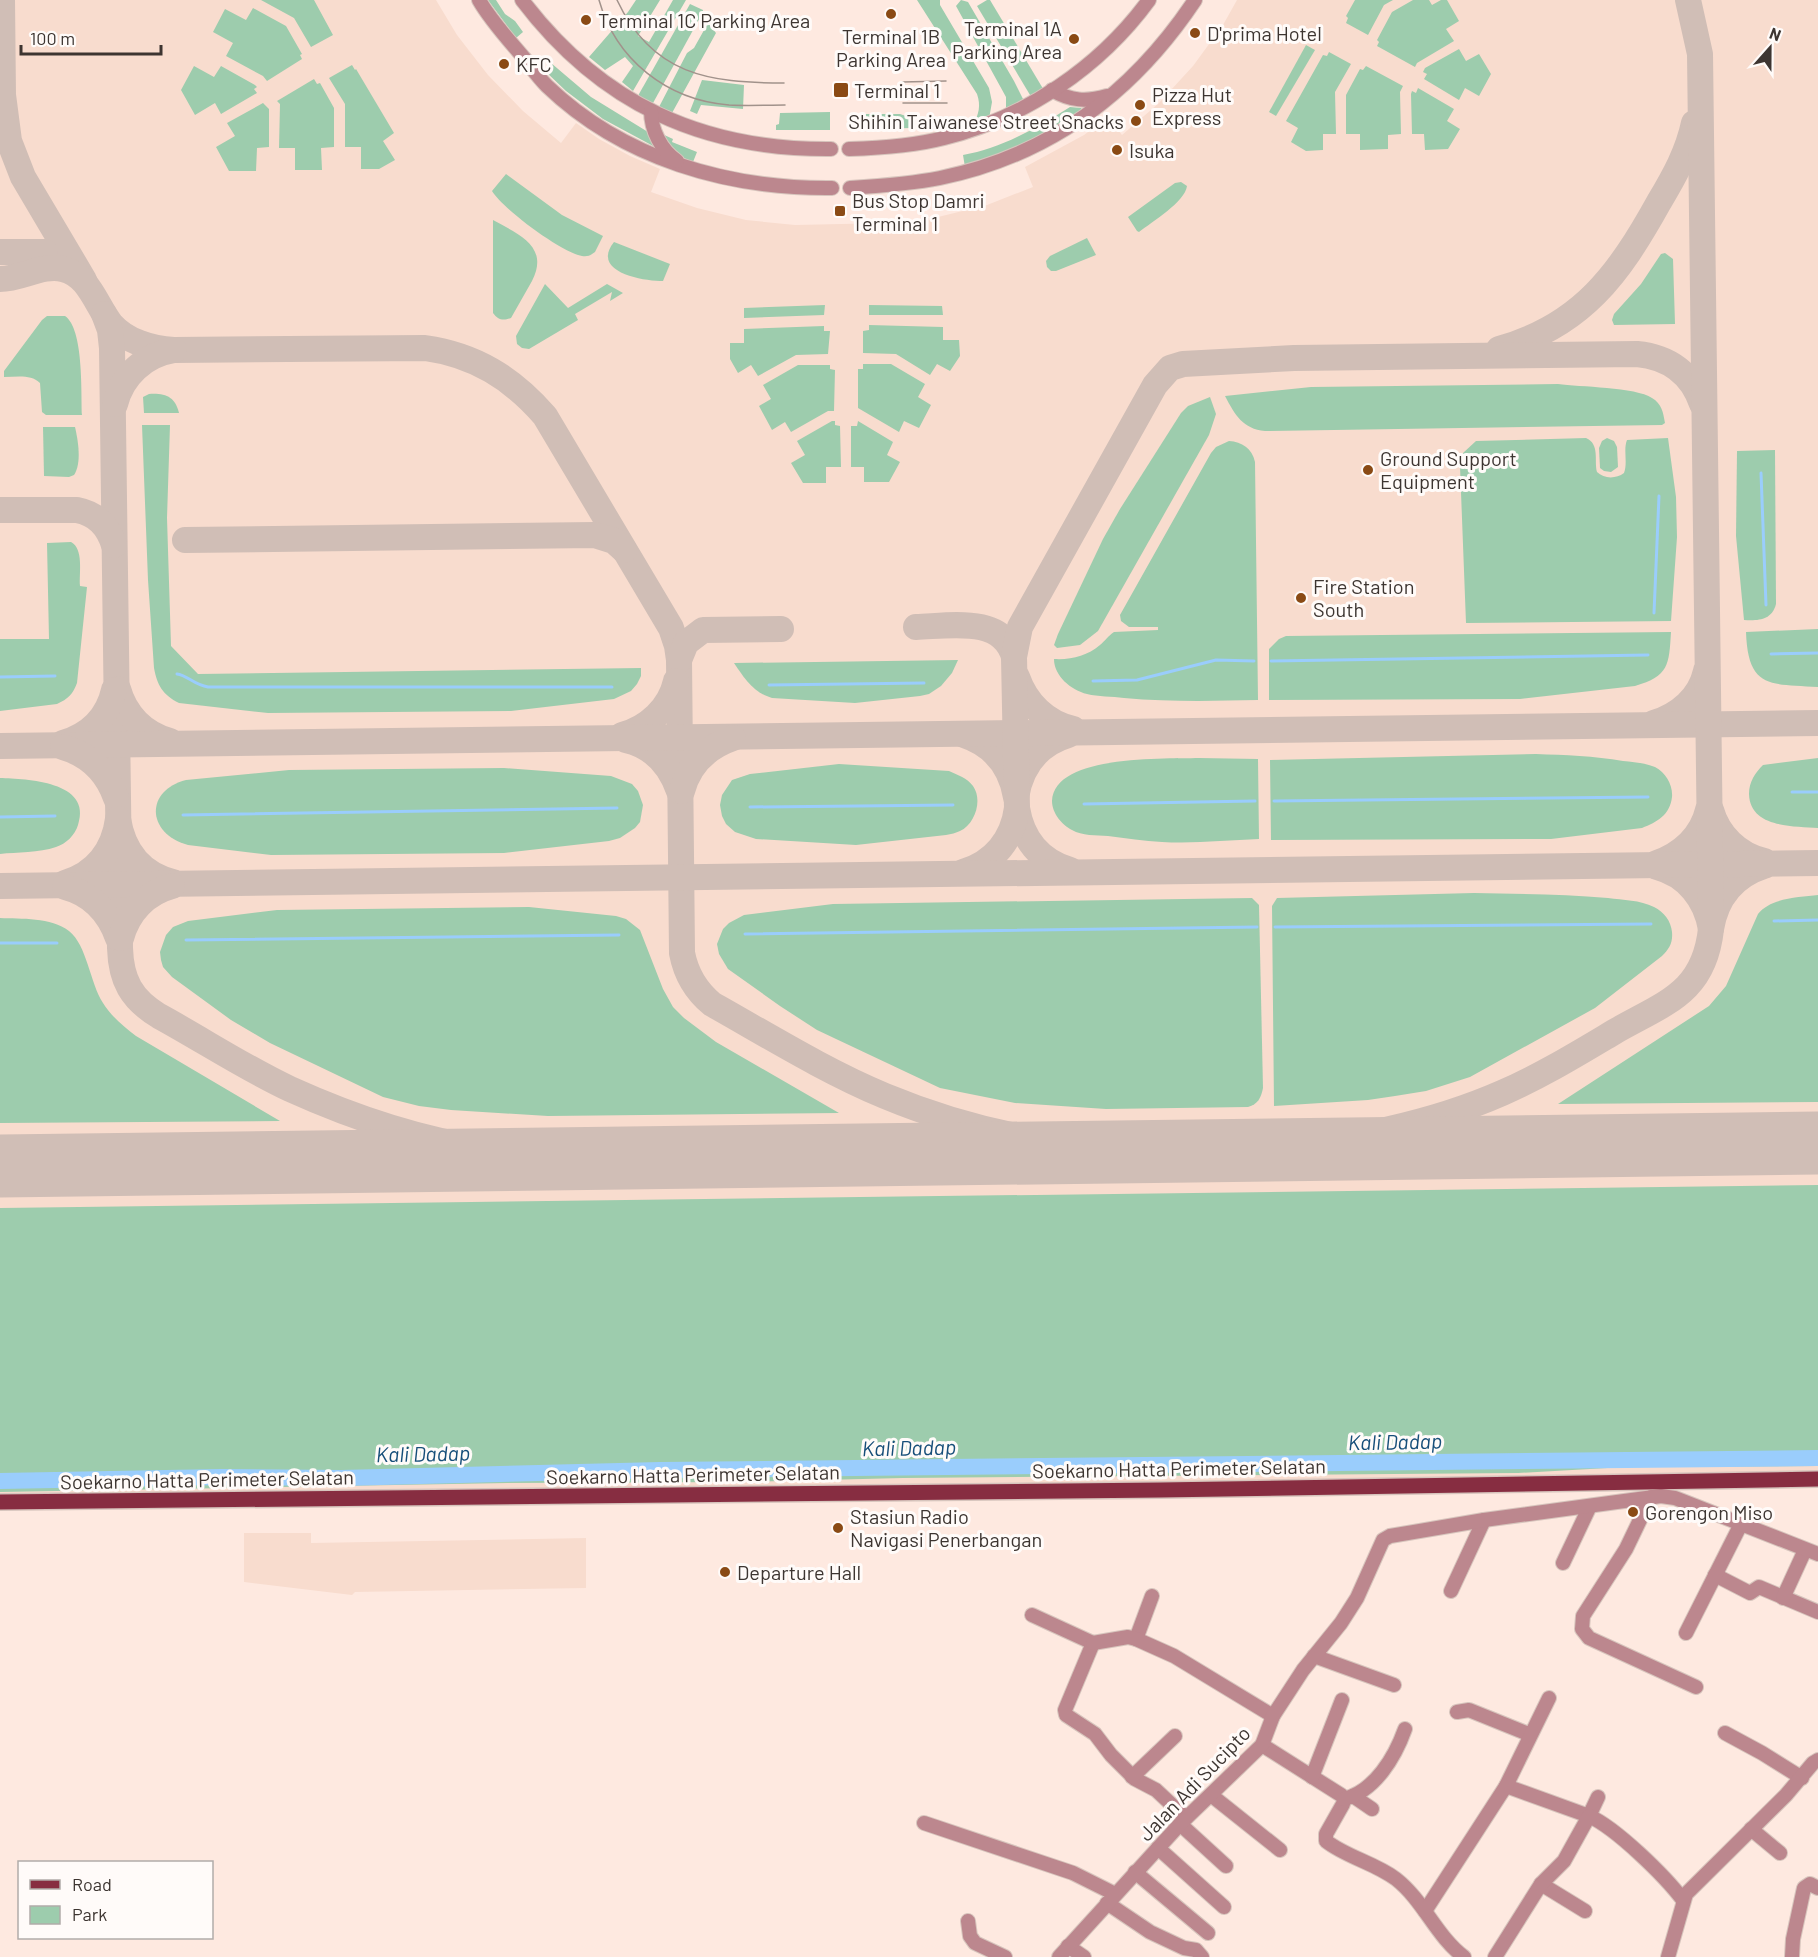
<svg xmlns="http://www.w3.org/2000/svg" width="1818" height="1957" viewBox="0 0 1818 1957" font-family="Barlow,sans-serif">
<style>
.built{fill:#f8dcce}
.green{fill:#9dccad}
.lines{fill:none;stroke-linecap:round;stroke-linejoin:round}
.stream{stroke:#9acdfc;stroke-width:3}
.river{stroke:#9acdfc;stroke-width:16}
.taxiway{stroke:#d0beb6;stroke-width:26}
.runway{stroke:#d0beb6;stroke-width:63}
.minor-casing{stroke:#d7c5bd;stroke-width:16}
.major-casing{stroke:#d7c5bd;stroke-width:18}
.minor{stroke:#bc878e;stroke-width:14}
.major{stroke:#872d41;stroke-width:15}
.tram{stroke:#a1928b;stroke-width:1.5}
.poi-dot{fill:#8a4a14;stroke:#fffbf9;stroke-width:2}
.labels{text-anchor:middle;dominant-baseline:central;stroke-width:6;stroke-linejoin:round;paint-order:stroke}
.poi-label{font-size:20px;fill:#3d3531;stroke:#fffbf9;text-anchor:start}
.street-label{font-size:20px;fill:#3d3531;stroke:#fffbf9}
.water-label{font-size:21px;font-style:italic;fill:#164e79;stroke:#fffbf9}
</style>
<rect width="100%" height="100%" fill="#fee9e0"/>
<g class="built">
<polygon points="0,0 436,0 457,35 488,75 523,111 561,143 576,123 599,139 630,156 660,169 651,192 697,208 746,220 795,225 888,223 938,217 987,205 1033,187 1025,167 1084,135 1108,117 1122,135 1159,103 1193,66 1223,25 1237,0 1818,0 1818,1475 0,1498"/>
<polygon points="244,1533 311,1533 311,1543 586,1538 586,1588 355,1592 352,1595 244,1582"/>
</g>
<g class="green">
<polygon points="261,0 314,0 333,35 311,47 294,18"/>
<polygon points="488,0 496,0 505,14 515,21 523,32 516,38"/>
<polygon points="636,0 660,0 638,36 649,42 673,0 686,0 633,91 622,82 633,66 625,57 605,70 589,57 628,12"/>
<path d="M917,0H940V5L989,88L992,102L989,119L973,126C979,113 981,106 977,94Z"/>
<polygon points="961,0 968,2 1014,81 1025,103 1006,113 1006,97 956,6"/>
<polygon points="987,0 990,0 1045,92 1033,100 977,6"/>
<polygon points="1355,0 1393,0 1384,5 1368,35 1346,23 1348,18 1346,16"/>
<polygon points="1413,0 1429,0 1432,5 1441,0 1447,0 1459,21 1446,29 1454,41 1417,63 1415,67 1377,46 1379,42 1377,40 1392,12"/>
<polygon points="690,4 703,10 703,12 653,103 639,97 639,94"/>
<polygon points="253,8 286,26 302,54 300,55 302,59 267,81 263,76 226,56 233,43 213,32 225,9 246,20"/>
<polygon points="708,23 716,33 672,113 659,107 687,53 694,48"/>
<polygon points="1306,45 1315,50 1276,116 1269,112"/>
<polygon points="1459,49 1466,61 1479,54 1491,74 1479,96 1465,88 1459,100 1424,79 1427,74 1423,72 1425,68"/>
<polygon points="1329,52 1351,64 1335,92 1336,134 1323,134 1323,150 1306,151 1291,142 1298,128 1286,121 1323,55 1327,56"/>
<polygon points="551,63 591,97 648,132 655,147 603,119 566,91 544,70"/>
<polygon points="352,65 355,70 356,69 394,133 383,141 395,160 379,169 361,169 361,147 345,147 345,104 329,78"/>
<polygon points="194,66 214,77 221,66 255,85 257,87 254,89 257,93 221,114 215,103 195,115 181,90"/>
<polygon points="1366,66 1403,86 1400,92 1401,134 1388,135 1388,149 1360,150 1360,134 1346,134 1346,95 1360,69 1363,70"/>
<polygon points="314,79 317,84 320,83 334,108 334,147 321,148 322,170 295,170 295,148 279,148 280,104 277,101"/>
<polygon points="702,80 744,85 743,109 701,105 697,114 690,111"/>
<polygon points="1418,88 1454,109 1447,121 1460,129 1448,149 1425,150 1424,134 1412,134 1411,94 1412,91 1416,93"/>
<polygon points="263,103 269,109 269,147 257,148 256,171 229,171 216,147 235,136 227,123"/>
<path d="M1070,107L1081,108L1083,111L1024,145L965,167L963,155C1001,149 1038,127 1070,107Z"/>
<polygon points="830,112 830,130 776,130 776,125 779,124 780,113"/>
<polygon points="858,114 900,114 909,117 909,122 912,122 913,128 857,129"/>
<polygon points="660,133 673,139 672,142 697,152 693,162 679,156"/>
<path d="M506,174L562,215L603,236L595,252C591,255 588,257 582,256C561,252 503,209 492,191Z"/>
<path d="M1181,182L1187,186C1185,202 1152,222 1139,232L1137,231L1128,217L1175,183Z"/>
<path d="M493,220C518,234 550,246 532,281L511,318C503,321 498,320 493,313Z"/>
<polygon points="1087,238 1096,255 1056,271 1051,271 1047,267 1046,261 1050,256"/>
<path d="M614,242L670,264L663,281C643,281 590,272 614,242Z"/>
<polygon points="1665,253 1673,259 1675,324 1614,325 1612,320 1614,314 1641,284 1661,254"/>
<polygon points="545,284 568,308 607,284 623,293 610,301 612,292 575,314 578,320 529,349 522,348 517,344 516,336"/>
<polygon points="825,305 824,315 744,318 744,308"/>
<polygon points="869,305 942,306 943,315 869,315"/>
<path d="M47,316H65C84,329 81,393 82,415H46L42,412L40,383C31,374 17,377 4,377V371L42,320Z"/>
<polygon points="869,325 943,327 943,340 959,340 960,356 950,371 937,364 930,375 896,354 863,353 863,331 869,330"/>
<polygon points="824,326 824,331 830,331 828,354 796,355 758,376 751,365 738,373 730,359 730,343 744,343 744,329"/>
<polygon points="863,364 891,364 925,384 918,397 931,405 919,428 904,421 899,432 858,408 858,369 863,369"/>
<polygon points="798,365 830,365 830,369 835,370 834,411 828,411 791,432 785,422 772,430 759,406 771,399 763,385"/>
<path d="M1558,384C1579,387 1636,387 1652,398C1662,404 1663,412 1665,423L1662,425L1265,431C1243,429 1235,415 1225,396L1311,387Z"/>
<path d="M149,394C166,393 175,397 179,413H144L143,397Z"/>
<polygon points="1210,397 1216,414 1209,435 1098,631 1080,645 1057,648 1054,645 1058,634 1103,539 1120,509 1181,413 1188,406"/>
<polygon points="832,421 835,421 835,425 840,426 841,467 826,467 826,483 803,483 791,463 805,455 797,441"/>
<polygon points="858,421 893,442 887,455 900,462 889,482 864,482 864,467 851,467 851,426 857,426"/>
<path d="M142,425H170L167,518L171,646L198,674L641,668V676L637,684L631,691L614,699L511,711L268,713L179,703C163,695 157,685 154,668L148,580Z"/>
<path d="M43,427H75C78,440 82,463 74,475L69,477L44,476Z"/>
<path d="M1586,438C1600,444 1594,460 1597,472C1604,479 1616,479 1624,473C1628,462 1623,450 1627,440L1668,438L1676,497L1677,537L1671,621L1466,623L1460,466L1463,453L1476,441Z"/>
<polygon points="1607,438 1614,441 1617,447 1618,467 1611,472 1604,471 1600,468 1599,448 1602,441"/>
<path d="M1229,441C1242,442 1252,448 1255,462L1258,700C1213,701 1169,702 1124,698C1112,696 1098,697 1087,694C1071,690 1054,676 1054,659C1071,660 1087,656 1100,645C1105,641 1108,636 1114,632L1158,630V627H1129L1121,621L1120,615L1211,453L1216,447Z"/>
<path d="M1775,450L1776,604C1772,620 1758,621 1744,620L1736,536L1737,451Z"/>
<path d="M71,542C84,549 79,573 80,586L87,587L77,683C73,694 68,699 57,704L0,711V639H49L47,543Z"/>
<path d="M1818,629V687C1770,684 1748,689 1746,632Z"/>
<path d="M1671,632C1669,665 1669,676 1635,686L1520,699L1269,700V649L1279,639L1286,636Z"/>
<path d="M958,660L952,673L941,686L929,694L920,696L855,703L772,698C754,693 744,678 734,663Z"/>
<path d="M1536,754C1565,755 1594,756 1623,761C1634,762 1645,763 1655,767C1666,773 1673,785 1672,797C1670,815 1657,822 1642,828L1551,839L1271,840L1270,760Z"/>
<path d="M1199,758L1258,759L1259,839C1227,840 1194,844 1162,842C1144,841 1126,838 1108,836C1096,835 1082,836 1072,830C1062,825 1052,813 1052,801C1054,754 1166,759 1199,758Z"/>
<path d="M1818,758V828C1793,826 1750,828 1749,794C1749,782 1755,773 1763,765Z"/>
<path d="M839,764L949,771C958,775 967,778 973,786C983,800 975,824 960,831C956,833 951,834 946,835L856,845L756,839L735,832L726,824L722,816L720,805L722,795L732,780L750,774Z"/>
<path d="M504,768L611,776L632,784L638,791L643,805L640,822L635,828L620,838L609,841L504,853L271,855L188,845C147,834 144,791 186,780L289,770Z"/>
<path d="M0,778C26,779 93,781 78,825C75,835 66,844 56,847C39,853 17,852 0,854Z"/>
<path d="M1474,893C1519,894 1564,894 1608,898C1623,900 1640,900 1654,907C1664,912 1671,921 1672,932C1673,943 1669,949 1662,956L1595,1008L1470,1077L1426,1091L1395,1096L1368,1100L1274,1106L1272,906L1277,898Z"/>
<path d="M1818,895V1102L1558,1104L1709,1006L1726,986L1758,914C1770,898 1799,897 1818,895Z"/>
<path d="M1252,898L1259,905L1263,1088C1261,1098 1258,1104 1248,1107L1106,1109L1015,1103L940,1088L817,1030L780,1006L728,969L719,954L717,944L723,929L729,923L744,915L833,904Z"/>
<polygon points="529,907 616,916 626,919 640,930 663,989 673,1007 684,1018 716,1042 839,1113 548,1116 451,1110 419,1106 383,1097 270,1043 231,1020 172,977 163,967 161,960 160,952 166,935 173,927 188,921 277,910"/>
<path d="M0,918C21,919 51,917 69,931C87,945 90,983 103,1003C111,1016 123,1026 136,1036L280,1121L0,1123Z"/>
<polygon points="1818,1185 1818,1466 1625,1467 1518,1473 903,1478 738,1482 508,1483 0,1492 0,1208"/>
</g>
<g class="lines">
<g class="stream">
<polyline points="1761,473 1766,605"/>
<polyline points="1654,613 1659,496"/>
<polyline points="1771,654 1818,653"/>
<polyline points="1271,661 1648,655"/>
<path d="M177,674C187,675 194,685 208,687H612"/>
<polyline points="0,677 55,676"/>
<polyline points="1093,681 1137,680 1216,660 1254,661"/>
<polyline points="769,685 924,683"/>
<polyline points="1792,792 1818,792"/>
<polyline points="1274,801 1648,797"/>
<polyline points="1084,804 1255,801"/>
<polyline points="750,807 953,805"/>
<polyline points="183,815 617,808"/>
<polyline points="0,817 55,816"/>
<polyline points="1774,921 1818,920"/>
<polyline points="1275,927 1651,924"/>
<polyline points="745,934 1257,927"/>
<polyline points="186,940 619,935"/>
<polyline points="0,943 57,943"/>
</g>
<polyline class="river" points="0,1481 221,1477 341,1478 660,1470 1818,1458"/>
<g class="taxiway">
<polyline points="2,0 3,95 9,141 23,177 84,280"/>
<polyline points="0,252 45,252"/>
<path d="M0,279C22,279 42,264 63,269C89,275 96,305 111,324C126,341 151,349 174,350L425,348C475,355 512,378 545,416L671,628L677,646L679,660L682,953C686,974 695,990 712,1004C769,1036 825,1071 885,1096C950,1123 1019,1140 1088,1147C1118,1150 1149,1150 1179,1152"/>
<path d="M104,314L110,330L112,348L120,948C121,980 131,999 159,1016C203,1040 245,1068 290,1089C354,1118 420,1140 489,1150C525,1156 562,1157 598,1159"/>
<path d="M1499,349C1582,326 1619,274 1659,202C1674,177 1688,152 1694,123"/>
<path d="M115,404C122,376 144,355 174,350"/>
<path d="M0,510H77C97,514 108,526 114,545"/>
<polyline points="185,540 595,535 614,541 624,550"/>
<path d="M916,627C949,626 1003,615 1014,657"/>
<polyline points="679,660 686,643 703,630 781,629"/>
<path d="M1017,677C1026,703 1046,723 1073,729"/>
<path d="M118,689C125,715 144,734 170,741"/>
<path d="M1654,723C1679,715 1700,698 1706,671"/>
<path d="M622,735C648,728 670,708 676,681"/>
<path d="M964,735C994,745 1011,767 1016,797C1021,767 1038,744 1068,735"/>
<path d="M626,740C653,746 670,765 679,791"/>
<path d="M63,743C90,735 108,717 114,690"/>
<polyline points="0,746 1818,723"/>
<path d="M63,747C90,755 107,772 116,798"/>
<path d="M682,791C689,764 707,747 733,738"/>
<path d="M1017,808C1022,839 1040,861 1070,870"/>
<path d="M1711,810C1718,835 1738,855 1764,861"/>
<path d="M1657,863C1682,854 1702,836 1708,810"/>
<path d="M1657,867C1687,875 1706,899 1711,929C1716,898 1733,876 1764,866"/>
<path d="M963,872C994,863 1013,839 1017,808L1014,657L1020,627L1155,385L1170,368L1183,364L1294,358L1637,354C1669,357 1692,374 1702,404"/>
<path d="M65,883C96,874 114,850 118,819C123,850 141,874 173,882"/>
<polyline points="0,886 1818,863"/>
<path d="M65,887C92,894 109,913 118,938"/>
<path d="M121,938C128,912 146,893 172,886"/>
<path d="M1268,1150C1348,1139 1427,1126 1502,1093C1541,1076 1577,1054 1614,1032C1664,1003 1704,994 1711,929L1700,54L1688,0"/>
<polyline points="0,1166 3,1166"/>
</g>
<polyline class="runway" points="0,1166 1818,1143"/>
<g class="minor-casing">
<g id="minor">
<path d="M479,0C491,21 508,39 524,58C531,67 538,77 547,86C623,159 728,189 832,188"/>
<path d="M522,0C601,104 702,150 831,149"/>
<path d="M1052,90C1071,101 1086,102 1107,96"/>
<path d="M651,111C651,130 661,150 677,161"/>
<path d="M849,149C881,148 913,146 944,138C1025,118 1100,67 1149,0"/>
<path d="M850,188C880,186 910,184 940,178C1051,155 1133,93 1195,0"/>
<polyline points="1651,1497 1626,1549 1583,1616 1582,1629 1589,1638 1696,1687"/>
<polyline points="1563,1563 1590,1506"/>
<polyline points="1715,1575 1750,1593 1759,1587 1818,1612"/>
<polyline points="1451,1591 1484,1520"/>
<polyline points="1783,1598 1805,1550"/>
<polyline points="1032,1615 1093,1643"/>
<polyline points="1686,1633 1741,1524"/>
<polyline points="1136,1639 1152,1596"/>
<polyline points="1093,1643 1065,1710 1066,1715 1095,1734 1111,1755 1135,1779 1156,1790 1186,1818"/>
<polyline points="1093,1643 1128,1637 1136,1639 1174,1656 1273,1716"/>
<polyline points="1314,1656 1394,1685"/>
<polyline points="1457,1712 1469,1710 1526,1733 1529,1738"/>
<polyline points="1725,1733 1762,1753 1802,1778"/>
<path d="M1262,1745L1341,1795L1344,1799L1343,1804L1326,1834V1841C1346,1857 1375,1863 1396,1879C1424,1901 1436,1936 1464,1957"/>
<polyline points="1132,1777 1175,1736"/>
<polyline points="1312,1777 1342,1700"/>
<polyline points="1506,1786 1589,1816 1598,1797"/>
<polyline points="1211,1795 1280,1850"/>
<polyline points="1353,1796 1372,1809"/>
<path d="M1344,1799C1375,1791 1395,1757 1405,1729"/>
<polyline points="924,1823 1073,1873 1115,1894"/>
<polyline points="1180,1824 1226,1866"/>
<polyline points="1751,1829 1780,1853"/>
<polyline points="1158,1848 1224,1907"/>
<polyline points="1135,1872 1208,1933"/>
<polyline points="1541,1884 1585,1911"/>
<polyline points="1107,1903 1150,1932 1184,1948 1196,1950 1202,1957"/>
<polyline points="1425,1911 1506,1786 1549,1698"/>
<polyline points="968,1921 970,1936 975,1943 1005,1957"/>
<polyline points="1068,1946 1084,1957"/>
<polyline points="1059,1957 1180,1824 1262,1745 1273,1716 1303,1670 1341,1623 1357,1598 1383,1540 1390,1536 1484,1520 1661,1496 1675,1498 1818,1554"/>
<path d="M1495,1957L1541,1884L1564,1861L1589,1816C1616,1828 1665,1876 1683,1900"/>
<polyline points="1668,1957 1686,1894 1786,1795 1813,1763 1818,1760"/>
<polyline points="1792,1957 1793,1939 1804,1888 1810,1884 1818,1888"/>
</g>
</g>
<g class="major-casing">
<polyline id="major" points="0,1502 1161,1490 1818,1479"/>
</g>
<use href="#minor" class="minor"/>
<use href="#major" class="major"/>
<g class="tram">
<path d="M599,0C616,60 667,100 729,105C748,106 766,105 785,105"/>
<path d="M617,0C652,75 709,83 784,83"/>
<polyline points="902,82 946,81"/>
<polyline points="903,103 947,103"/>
</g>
</g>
<g class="poi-dot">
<circle cx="891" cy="14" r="6"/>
<circle cx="586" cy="20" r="6"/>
<circle cx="1195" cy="33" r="6"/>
<circle cx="1074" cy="39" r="6"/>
<circle cx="504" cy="64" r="6"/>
<rect x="833" y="82" width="16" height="16" rx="3"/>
<circle cx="1140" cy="105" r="6"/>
<circle cx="1136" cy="121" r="6"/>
<circle cx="1117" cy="150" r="6"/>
<rect x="834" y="205" width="12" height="12" rx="3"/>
<circle cx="1368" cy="470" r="6"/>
<circle cx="1301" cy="598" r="6"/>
<circle cx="1633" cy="1512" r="6"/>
<circle cx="838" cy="1528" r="6"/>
<circle cx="725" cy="1572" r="6"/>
</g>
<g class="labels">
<g class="poi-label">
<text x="598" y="20">Terminal 1C Parking Area</text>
<text x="1062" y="28" text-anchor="end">Terminal 1A<tspan x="1062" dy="23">Parking Area</tspan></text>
<text x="1207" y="33">D'prima Hotel</text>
<text x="891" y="36" text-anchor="middle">Terminal 1B<tspan x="891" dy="23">Parking Area</tspan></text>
<text x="516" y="64">KFC</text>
<text x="854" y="90">Terminal 1</text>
<text x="1152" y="94">Pizza Hut<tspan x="1152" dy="23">Express</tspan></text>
<text x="1124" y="121" text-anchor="end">Shihin Taiwanese Street Snacks</text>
<text x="1129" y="150">Isuka</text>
<text x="852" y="200">Bus Stop Damri<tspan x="852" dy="23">Terminal 1</tspan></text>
<text x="1380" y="458">Ground Support<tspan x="1380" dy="23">Equipment</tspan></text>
<text x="1313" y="586">Fire Station<tspan x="1313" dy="23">South</tspan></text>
<text x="1645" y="1512">Gorengon Miso</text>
<text x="850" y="1516">Stasiun Radio<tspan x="850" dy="23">Navigasi Penerbangan</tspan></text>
<text x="737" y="1572">Departure Hall</text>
</g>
<g class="street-label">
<text transform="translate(1179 1468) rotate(-1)">Soekarno Hatta Perimeter Selatan</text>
<text transform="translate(693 1474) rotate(-1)">Soekarno Hatta Perimeter Selatan</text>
<text transform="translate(207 1479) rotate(-1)">Soekarno Hatta Perimeter Selatan</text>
<text transform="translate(1194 1783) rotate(-46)">Jalan Adi Sucipto</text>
</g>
<g class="water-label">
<text transform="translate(1395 1441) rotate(-1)">Kali Dadap</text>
<text transform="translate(909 1447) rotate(-1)">Kali Dadap</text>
<text transform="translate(423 1453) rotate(-1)">Kali Dadap</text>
</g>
</g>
<rect x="18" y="1861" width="195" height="78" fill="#fffbf9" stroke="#b1aca9" stroke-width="1.5"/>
<rect x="30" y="1880" width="30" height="9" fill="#872d41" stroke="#b1aca9" stroke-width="1.5"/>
<text x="72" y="1891" font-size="18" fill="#3d3531">Road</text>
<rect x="30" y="1906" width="30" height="18" fill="#9dccad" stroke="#b1aca9" stroke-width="1.5"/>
<text x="72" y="1921" font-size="18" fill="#3d3531">Park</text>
<g transform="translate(1770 48) rotate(21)" stroke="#fffbf9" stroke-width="4.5" paint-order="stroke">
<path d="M0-4.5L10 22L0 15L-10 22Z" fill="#3d3531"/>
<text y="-9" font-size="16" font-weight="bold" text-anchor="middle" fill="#3d3531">N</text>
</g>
<path d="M21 45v9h140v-9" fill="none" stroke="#3d3531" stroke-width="3"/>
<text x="30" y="45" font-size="18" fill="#3d3531" stroke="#fffbf9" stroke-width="4.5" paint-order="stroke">100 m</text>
</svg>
